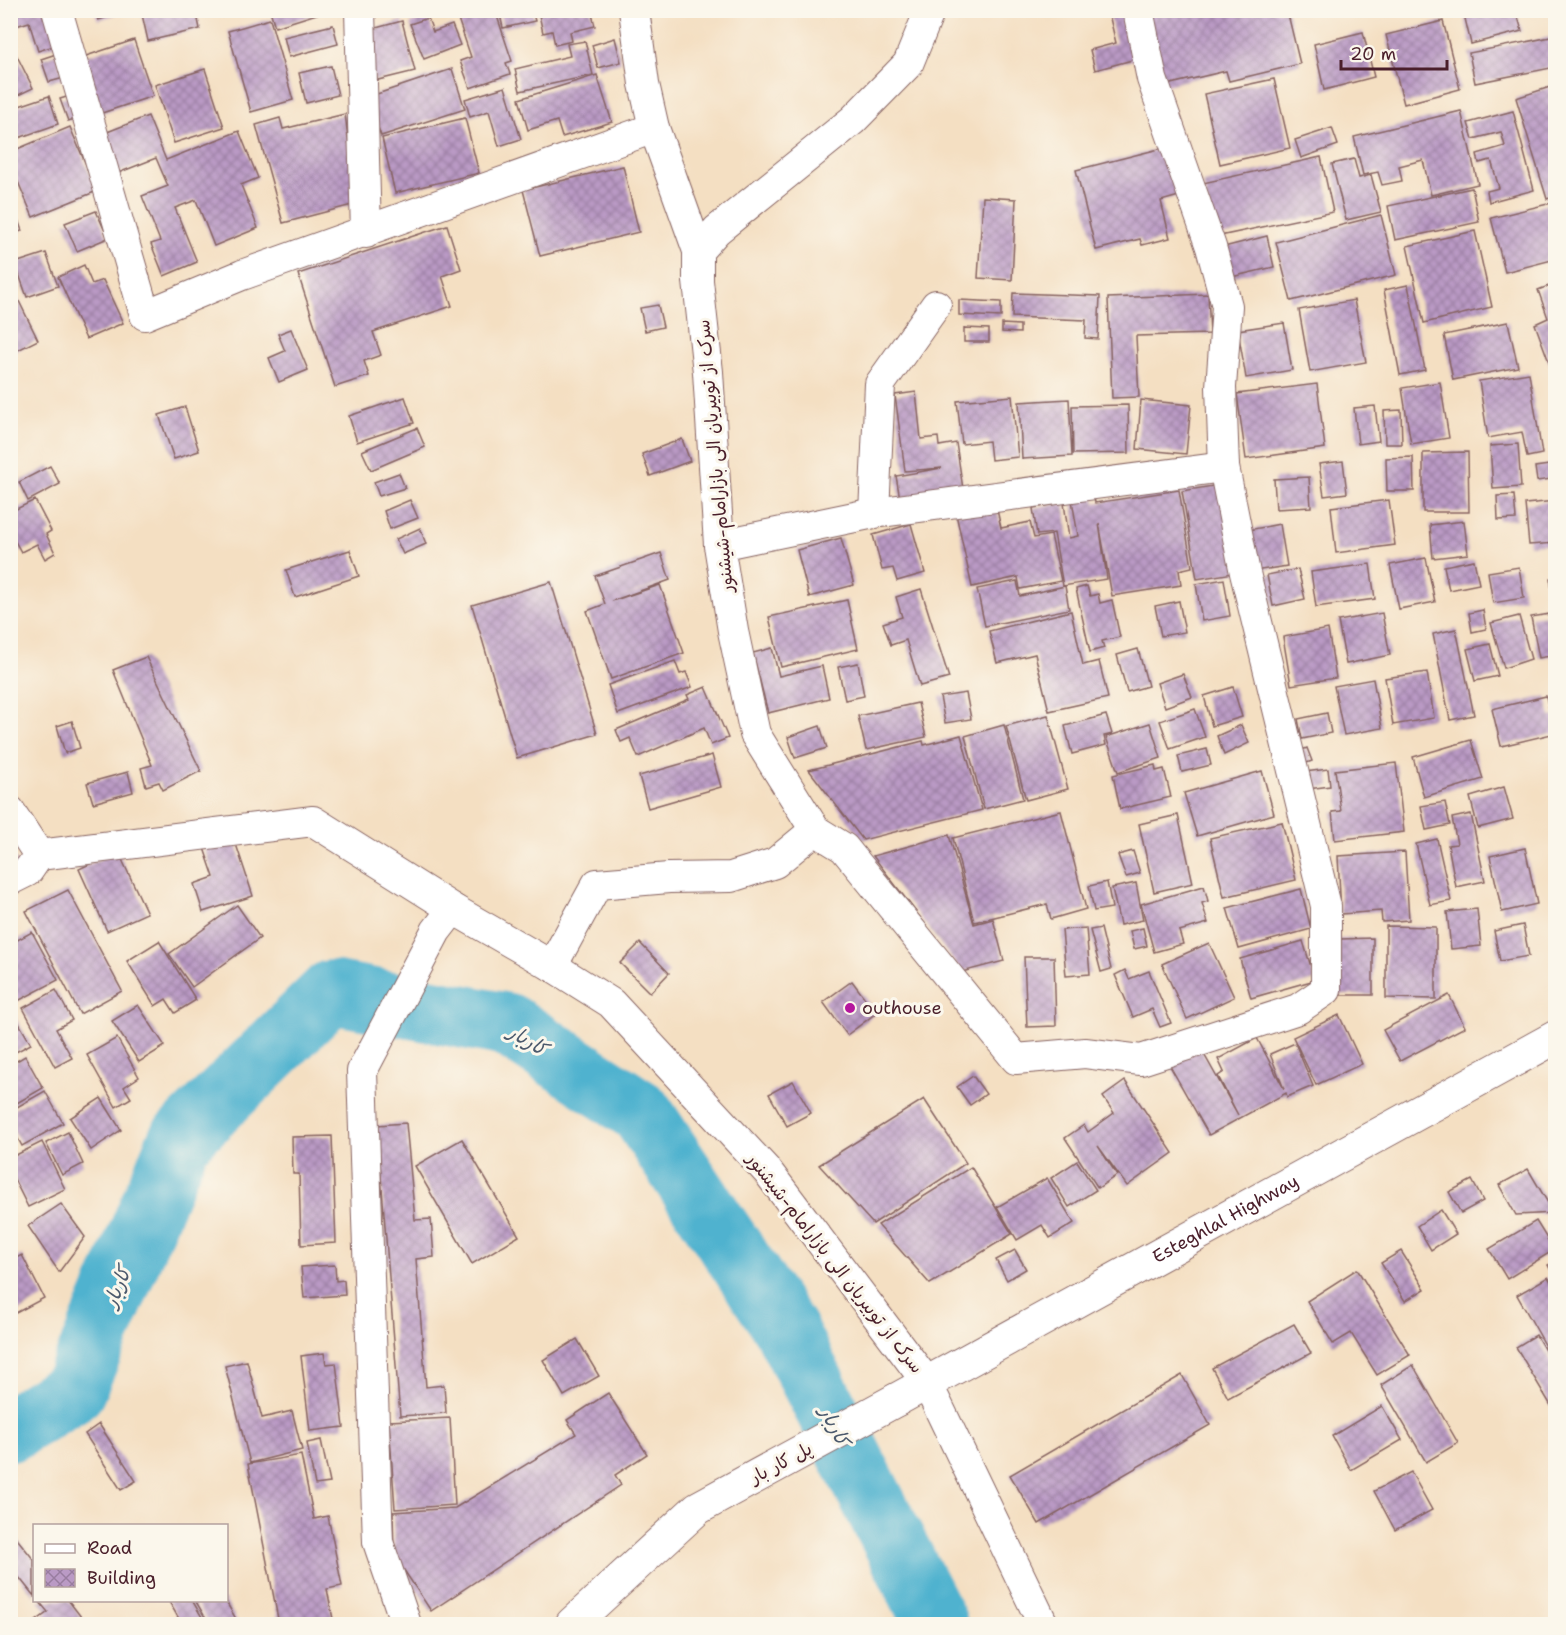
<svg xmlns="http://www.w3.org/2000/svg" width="1566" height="1635" viewBox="0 0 1566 1635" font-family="'Shantell Sans','Playpen Sans Arabic',sans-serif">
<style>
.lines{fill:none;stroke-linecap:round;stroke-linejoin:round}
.river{stroke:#50b2cf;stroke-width:64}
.building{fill:url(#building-cross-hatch)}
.street-casing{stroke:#866260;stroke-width:32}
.secondary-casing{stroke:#866260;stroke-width:35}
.highway-casing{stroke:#866260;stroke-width:35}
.street{stroke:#fff;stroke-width:30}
.secondary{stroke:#fff;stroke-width:33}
.highway{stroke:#fff;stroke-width:33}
.poi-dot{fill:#b5179e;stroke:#fbf7ec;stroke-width:2}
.labels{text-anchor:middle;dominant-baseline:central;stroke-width:6;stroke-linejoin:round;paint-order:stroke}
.street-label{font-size:18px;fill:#4a1f2b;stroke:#fbf7ec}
.poi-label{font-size:18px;fill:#4a1f2b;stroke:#fbf7ec;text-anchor:start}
.water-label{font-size:20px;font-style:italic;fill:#4c5a6d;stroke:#fbf7ec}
</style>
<defs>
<pattern id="building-cross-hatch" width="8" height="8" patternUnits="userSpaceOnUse" patternTransform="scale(1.5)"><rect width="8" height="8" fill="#ba9ac5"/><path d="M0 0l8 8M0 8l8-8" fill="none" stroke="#997da0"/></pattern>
</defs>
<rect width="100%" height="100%" fill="#fbf7ec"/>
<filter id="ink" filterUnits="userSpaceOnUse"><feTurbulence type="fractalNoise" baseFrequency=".0167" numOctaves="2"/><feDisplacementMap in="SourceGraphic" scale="12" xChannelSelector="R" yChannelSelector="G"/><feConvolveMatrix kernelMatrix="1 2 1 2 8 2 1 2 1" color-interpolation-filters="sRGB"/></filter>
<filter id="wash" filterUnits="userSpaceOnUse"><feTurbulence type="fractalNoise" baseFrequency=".008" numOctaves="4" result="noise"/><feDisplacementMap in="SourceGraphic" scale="24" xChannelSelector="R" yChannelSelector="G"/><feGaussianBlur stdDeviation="1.35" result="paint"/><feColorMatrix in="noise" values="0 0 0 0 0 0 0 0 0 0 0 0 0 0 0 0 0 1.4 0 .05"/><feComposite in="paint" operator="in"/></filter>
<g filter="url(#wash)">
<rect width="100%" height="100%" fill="#f4dfc2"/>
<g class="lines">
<polyline class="river" points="10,1430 74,1390 179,1141 331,992 508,1025 641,1112 786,1330 936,1624"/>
</g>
<g id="blocks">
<g class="building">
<polygon points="10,10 52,10 63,43 38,51 29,22 10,28"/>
<polygon points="94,10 127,10 127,11 98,20"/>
<polygon points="141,10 196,10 200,29 148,41"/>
<polygon points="270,10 320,10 320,13 275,27"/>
<polygon points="455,10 495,10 512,61 506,63 510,74 470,88 460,61 471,57"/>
<polygon points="499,10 532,10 535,21 503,28"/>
<polygon points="538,10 591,10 595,26 570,32 572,41 555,45 552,31 543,33"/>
<polygon points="1108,10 1124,10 1136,59 1095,70 1090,50 1116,43"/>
<polygon points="1168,10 1287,10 1300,64 1229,81 1226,71 1162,86 1144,16"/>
<polygon points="1463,10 1516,10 1522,31 1471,44"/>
<polygon points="428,18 433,32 452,25 460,45 424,59 410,24"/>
<polygon points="270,19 293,100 251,112 228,31"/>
<polygon points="402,21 415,71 374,81 361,32"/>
<polygon points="1443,21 1460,89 1404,104 1386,35"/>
<polygon points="333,25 338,44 289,57 284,37"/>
<polygon points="1363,32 1374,77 1324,90 1314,44"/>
<polygon points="1556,36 1556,67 1475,83 1469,53"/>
<polygon points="615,38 621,62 598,68 592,45"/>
<polygon points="134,40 153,96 99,114 80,58"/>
<polygon points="585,41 593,75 520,91 515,69 570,56 567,44"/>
<polygon points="56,54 64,78 49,82 41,59"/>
<polygon points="17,56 33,88 10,99 10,59"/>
<polygon points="331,66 338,95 306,103 299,73"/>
<polygon points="205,69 224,127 174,143 155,85"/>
<polygon points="452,69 465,109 381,136 368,97"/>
<polygon points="597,75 612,122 562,137 557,121 528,130 519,99"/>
<polygon points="1274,79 1290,148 1220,164 1204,94"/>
<polygon points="505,87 521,139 499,146 489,111 470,117 465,99"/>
<polygon points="1550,87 1552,95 1556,94 1556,196 1547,199 1516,98"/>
<polygon points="49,96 58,124 13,140 10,109"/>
<polygon points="70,96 78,118 68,121 60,99"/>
<polygon points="1461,111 1478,184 1431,195 1423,160 1399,166 1402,181 1382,185 1378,172 1363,175 1354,137"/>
<polygon points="1513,111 1534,190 1489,202 1487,191 1499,188 1491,160 1479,163 1477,154 1505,146 1501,132 1473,139 1468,123"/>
<polygon points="345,114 356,204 283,223 256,125 280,118 283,129"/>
<polygon points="148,116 166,160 239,131 258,178 241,185 258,228 214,246 196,200 175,208 197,262 164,276 151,244 160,241 142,196 168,186 156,158 113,175 97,136"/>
<polygon points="465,118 479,173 395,193 382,138"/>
<polygon points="70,127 97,191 33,217 10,163 10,152"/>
<polygon points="1332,128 1338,145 1301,158 1295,140"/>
<polygon points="1167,147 1179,196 1161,201 1170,238 1142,245 1140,239 1096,250 1076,170"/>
<polygon points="1321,157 1333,212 1215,237 1203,183"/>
<polygon points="1354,159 1359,178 1371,175 1381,212 1346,220 1332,164"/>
<polygon points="623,166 639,232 540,256 523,190"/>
<polygon points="1472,188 1479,222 1395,240 1388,206"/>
<polygon points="10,197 22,231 10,234"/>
<polygon points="983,197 1016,199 1012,280 978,278"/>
<polygon points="1556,202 1556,259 1505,272 1491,218"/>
<polygon points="96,211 108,238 77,251 65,223"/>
<polygon points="1381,215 1396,275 1291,301 1276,242"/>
<polygon points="447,225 461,269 442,276 452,306 373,332 381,355 364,361 369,376 335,387 298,274"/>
<polygon points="1475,231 1492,307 1424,323 1407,246"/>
<polygon points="1267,236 1274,267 1227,278 1220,248"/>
<polygon points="46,253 58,286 27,297 15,263"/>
<polygon points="84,265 92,284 103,280 123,323 86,339 58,277"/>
<polygon points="1556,283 1556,369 1552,370 1535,324 1548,318 1538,290"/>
<polygon points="1408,285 1425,370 1400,375 1384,290"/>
<polygon points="1013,293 1100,296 1098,339 1085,338 1086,320 1012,317"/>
<polygon points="1208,294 1210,334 1136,336 1139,397 1112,398 1108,298"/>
<polygon points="16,295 38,340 10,354 10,298"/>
<polygon points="959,300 1001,302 1001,317 959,315"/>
<polygon points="1354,300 1366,362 1310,372 1299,310"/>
<polygon points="658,305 663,327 645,331 640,308"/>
<polygon points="1508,322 1518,367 1453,380 1444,335"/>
<polygon points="1284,323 1292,370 1246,378 1238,330"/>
<polygon points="1002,324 1020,325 1020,333 1002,332"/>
<polygon points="964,328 989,329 989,342 964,342"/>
<polygon points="291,329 308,370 279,382 269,358 285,351 278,334"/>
<polygon points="1529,373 1542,454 1527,457 1522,432 1488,438 1479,381"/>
<polygon points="1440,382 1449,438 1411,444 1402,388"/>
<polygon points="1317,384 1325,448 1246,459 1237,394"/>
<polygon points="916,392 921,439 938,437 939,446 956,443 963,489 900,499 896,476 942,468 905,471 895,395"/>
<polygon points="1012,396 1018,457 991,460 989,441 962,444 957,401"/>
<polygon points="405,397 414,423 357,442 349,416"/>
<polygon points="1069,399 1072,456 1022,459 1019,402"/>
<polygon points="1141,400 1191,405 1186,454 1137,449"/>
<polygon points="1128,405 1129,453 1073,454 1072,406"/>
<polygon points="1375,406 1379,441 1358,444 1354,408"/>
<polygon points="185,407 199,451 174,459 159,415"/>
<polygon points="1401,410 1402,444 1385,444 1384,411"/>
<polygon points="417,428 425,447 371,470 362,451"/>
<polygon points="682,439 690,461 650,476 642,454"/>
<polygon points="1518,444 1521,487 1493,489 1490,446"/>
<polygon points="1468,452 1469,512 1423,512 1423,453"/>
<polygon points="1413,457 1414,491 1387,491 1386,458"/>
<polygon points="1343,461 1347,493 1324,496 1319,464"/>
<polygon points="1556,464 1556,493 1553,494 1551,479 1537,481 1535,467"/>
<polygon points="50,466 60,484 28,501 19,482"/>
<polygon points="399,473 405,488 379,496 374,482"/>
<polygon points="1309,477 1311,507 1276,509 1274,479"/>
<polygon points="1225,484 1240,572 1197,579 1182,491"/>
<polygon points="1179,490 1192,567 1179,570 1181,585 1112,596 1099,523 1107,579 1063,586 1054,533 1037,535 1033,508 1064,503 1069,538 1078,536 1072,500 1094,496 1095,503"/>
<polygon points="1514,495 1516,519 1498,520 1497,496"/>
<polygon points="35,500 51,531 46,534 55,553 45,559 37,544 21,552 10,532 10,512"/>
<polygon points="410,500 418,518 390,529 384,511"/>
<polygon points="1389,500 1395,545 1336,553 1331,507"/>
<polygon points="1556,501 1556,543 1529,545 1525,504"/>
<polygon points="996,505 1001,528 1030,522 1034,538 1051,535 1061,581 1020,589 1018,577 972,587 956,514"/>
<polygon points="1464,521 1468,554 1433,558 1430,525"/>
<polygon points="911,524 925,573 897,581 893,568 882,570 873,535"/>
<polygon points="1280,524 1287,566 1254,571 1248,530"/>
<polygon points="420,528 426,544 403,554 396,539"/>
<polygon points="841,538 854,585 809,597 797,550"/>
<polygon points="350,550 359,576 295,597 286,570"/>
<polygon points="661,553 670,580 612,601 660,585 684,653 611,679 587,611 605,604 595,576"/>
<polygon points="1426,558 1435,602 1399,609 1390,565"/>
<polygon points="1474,560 1479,584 1449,590 1444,566"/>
<polygon points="1370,564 1375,599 1316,607 1311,572"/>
<polygon points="1519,567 1524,598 1493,603 1488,572"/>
<polygon points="1298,569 1305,599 1273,606 1267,575"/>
<polygon points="1556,577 1556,596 1553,596 1550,578"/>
<polygon points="1224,579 1230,616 1202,621 1196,584"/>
<polygon points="1017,581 1020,596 1065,586 1069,609 985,626 977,589"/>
<polygon points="551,582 597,734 517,758 472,605"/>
<polygon points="1087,586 1090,596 1098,594 1100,603 1112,600 1120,637 1102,641 1104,648 1090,652 1076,589"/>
<polygon points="921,589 949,678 920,686 906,640 891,645 883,623 902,617 896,597"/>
<polygon points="847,600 858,649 781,667 769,617"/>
<polygon points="1179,601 1185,632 1161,636 1155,606"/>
<polygon points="1483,610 1486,629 1472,632 1469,613"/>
<polygon points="1071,611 1083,665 1099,661 1108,698 1049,711 1035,654 997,663 989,631"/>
<polygon points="1382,613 1390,655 1346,664 1338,621"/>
<polygon points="1556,613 1556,655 1539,658 1531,617"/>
<polygon points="1519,616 1531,659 1504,668 1491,623"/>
<polygon points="1328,629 1336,678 1291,685 1283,637"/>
<polygon points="1456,629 1474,715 1450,720 1433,634"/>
<polygon points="1490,644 1498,676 1475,681 1467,649"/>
<polygon points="772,648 779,676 822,666 829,698 768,713 753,653"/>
<polygon points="1138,649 1148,686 1127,692 1117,655"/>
<polygon points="146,657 201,771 163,790 159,782 146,786 141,768 152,765 113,670"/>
<polygon points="675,661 680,674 686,672 692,687 618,714 608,685"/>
<polygon points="858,663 864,696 845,700 838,667"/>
<polygon points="1427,672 1434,718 1393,725 1385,678"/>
<polygon points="1183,674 1192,697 1165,707 1157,683"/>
<polygon points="1373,679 1382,728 1344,735 1334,686"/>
<polygon points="706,687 728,738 711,745 704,728 638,757 630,738 621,742 616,730 689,699 687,695"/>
<polygon points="1233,687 1242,717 1212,726 1204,696"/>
<polygon points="966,693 971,719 945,723 940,697"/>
<polygon points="1546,696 1551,717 1556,716 1556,733 1501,746 1492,709"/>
<polygon points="918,703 926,737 866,750 858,716"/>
<polygon points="1195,709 1205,737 1170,749 1160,721"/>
<polygon points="1327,713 1331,733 1302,739 1298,719"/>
<polygon points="1048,715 1068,789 1026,800 1006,726"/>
<polygon points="1106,715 1112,734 1104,736 1106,745 1072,754 1065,726"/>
<polygon points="72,721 80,748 65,753 57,726"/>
<polygon points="1150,723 1161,758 1118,772 1106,737"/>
<polygon points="1004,725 1023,799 984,809 965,736"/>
<polygon points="1241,725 1249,743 1224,755 1217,736"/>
<polygon points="820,726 827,748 795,758 788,737"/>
<polygon points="961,735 982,810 863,840 809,770 923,741 924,745"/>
<polygon points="1471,740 1483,779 1424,797 1413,757"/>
<polygon points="1307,748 1312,761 1301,765 1297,752"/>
<polygon points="1207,749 1211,765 1182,772 1178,756"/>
<polygon points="712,755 721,787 648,808 639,776"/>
<polygon points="1396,763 1404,832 1335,840 1332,812 1341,811 1335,770"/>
<polygon points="1155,765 1156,771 1164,769 1171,797 1120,809 1113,775"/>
<polygon points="1328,769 1330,786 1308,789 1305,772"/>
<polygon points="1262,771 1274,814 1197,836 1184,793"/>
<polygon points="128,772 133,792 93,803 87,783"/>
<polygon points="1504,787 1513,819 1478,828 1470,797"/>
<polygon points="1445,802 1450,825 1426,830 1421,806"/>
<polygon points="1061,811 1086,909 1051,919 1047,904 974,922 953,838"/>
<polygon points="1471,814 1485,881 1456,887 1448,845 1457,844 1452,818"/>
<polygon points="1178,815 1193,883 1154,892 1139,824"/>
<polygon points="1282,822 1296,880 1224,897 1210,838"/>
<polygon points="233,835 253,896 203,912 194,884 214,877 203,845"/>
<polygon points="949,835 974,924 993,919 1004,961 962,972 873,856"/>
<polygon points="1437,839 1451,901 1430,905 1416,844"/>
<polygon points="1525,848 1537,904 1502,912 1490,856"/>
<polygon points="10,849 21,869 10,874"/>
<polygon points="118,851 147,913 107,931 79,869"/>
<polygon points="1133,851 1140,873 1126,877 1118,855"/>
<polygon points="1405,852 1409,920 1382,922 1381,911 1341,914 1338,856"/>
<polygon points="1107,882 1112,908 1094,911 1089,886"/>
<polygon points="1136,883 1143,920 1120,925 1112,888"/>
<polygon points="1204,886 1208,901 1202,903 1208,923 1179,931 1183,944 1154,952 1141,904"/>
<polygon points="1301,889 1311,929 1239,949 1227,908"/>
<polygon points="68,890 122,991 80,1014 26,911"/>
<polygon points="237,905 260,938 192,987 169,954"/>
<polygon points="1477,909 1481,946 1451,949 1447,912"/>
<polygon points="1523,925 1529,956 1500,961 1494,931"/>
<polygon points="1386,926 1436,927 1436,999 1386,998"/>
<polygon points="1086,928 1090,974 1066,976 1062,930"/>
<polygon points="1101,928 1111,969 1101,972 1090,930"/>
<polygon points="1143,928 1147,946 1134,949 1130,931"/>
<polygon points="32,932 58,980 18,1001 10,986 10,944"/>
<polygon points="1373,938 1373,995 1334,995 1340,939"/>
<polygon points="159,941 196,1000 175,1013 166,999 155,1006 127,961"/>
<polygon points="1303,941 1315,980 1251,998 1240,959"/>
<polygon points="640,943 669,973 650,993 620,963"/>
<polygon points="1209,943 1234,997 1187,1019 1162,964"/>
<polygon points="1024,957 1054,957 1056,1026 1027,1027"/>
<polygon points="1125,970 1129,979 1149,971 1171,1023 1160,1027 1152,1009 1133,1017 1115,975"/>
<polygon points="852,981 876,1013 847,1035 823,1002"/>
<polygon points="56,990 72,1020 56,1029 72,1058 55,1067 23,1008"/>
<polygon points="1449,995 1465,1027 1400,1061 1383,1030"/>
<polygon points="138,1005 165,1046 139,1062 112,1021"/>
<polygon points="10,1008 31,1044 10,1055"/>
<polygon points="1339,1015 1362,1064 1316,1085 1293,1037"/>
<polygon points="117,1038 139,1077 124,1087 131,1098 116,1107 87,1055"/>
<polygon points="1257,1038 1284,1089 1270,1054 1295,1043 1313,1086 1287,1097 1286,1093 1209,1135 1170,1066 1201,1049 1238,1115 1218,1076 1224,1072 1218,1059"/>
<polygon points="25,1056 43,1088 10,1107 10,1065"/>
<polygon points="973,1076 986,1094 970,1105 957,1087"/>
<polygon points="793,1081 811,1113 787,1126 769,1094"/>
<polygon points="1125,1081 1173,1153 1127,1186 1098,1146 1117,1175 1098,1188 1065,1138 1084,1125 1088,1132 1114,1113 1103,1097"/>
<polygon points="45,1091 63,1123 22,1146 10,1124 10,1111"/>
<polygon points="101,1098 121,1130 91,1150 70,1118"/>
<polygon points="924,1099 966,1163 873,1224 819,1165"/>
<polygon points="406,1123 415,1220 431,1219 434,1257 416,1259 426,1387 444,1385 446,1413 400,1416 377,1125"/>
<polygon points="68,1132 83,1164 62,1175 46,1143"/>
<polygon points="332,1136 336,1243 301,1245 299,1174 293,1174 292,1137"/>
<polygon points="462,1139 519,1236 472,1264 415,1166"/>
<polygon points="42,1142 65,1189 28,1207 10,1171 10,1158"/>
<polygon points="1077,1161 1096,1190 1069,1207 1051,1178"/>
<polygon points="971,1167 1012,1234 930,1284 878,1225"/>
<polygon points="1528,1169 1554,1213 1516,1215 1499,1185"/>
<polygon points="1047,1178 1074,1223 1050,1238 1042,1225 1017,1240 997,1207"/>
<polygon points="1472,1180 1483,1201 1461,1213 1449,1192"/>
<polygon points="61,1204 85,1237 59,1272 28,1226"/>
<polygon points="1441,1210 1456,1234 1431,1250 1417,1226"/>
<polygon points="1536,1221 1554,1250 1507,1279 1489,1249"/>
<polygon points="1015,1250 1026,1269 1007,1280 996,1260"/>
<polygon points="1401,1251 1425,1289 1405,1301 1381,1263"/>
<polygon points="22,1255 44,1298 14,1314 10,1308 10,1261"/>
<polygon points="1556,1261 1556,1280 1548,1265"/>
<polygon points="335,1265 336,1281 344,1280 345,1295 304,1298 301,1267"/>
<polygon points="1357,1269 1410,1355 1377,1375 1351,1333 1333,1344 1307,1301"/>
<polygon points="1548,1277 1556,1289 1556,1354 1552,1357 1517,1295"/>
<polygon points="1294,1324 1311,1353 1228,1398 1212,1368"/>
<polygon points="1536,1335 1556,1369 1556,1414 1516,1347"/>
<polygon points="577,1339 599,1376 564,1396 543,1360"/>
<polygon points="324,1353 326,1364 336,1363 344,1427 310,1431 301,1356"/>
<polygon points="247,1361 262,1418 292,1411 302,1450 250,1463 225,1366"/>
<polygon points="1413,1365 1458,1443 1426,1462 1381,1385"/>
<polygon points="1182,1375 1210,1425 1039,1524 1010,1475"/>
<polygon points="608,1393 647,1454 615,1475 621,1485 431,1611 394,1555 393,1512 455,1508 576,1434 567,1420"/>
<polygon points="1382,1406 1402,1440 1351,1470 1332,1436"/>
<polygon points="450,1418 455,1505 395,1509 389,1421"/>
<polygon points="99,1424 136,1481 121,1490 85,1434"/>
<polygon points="321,1440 330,1483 315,1485 307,1443"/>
<polygon points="301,1455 314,1519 328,1516 342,1586 327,1589 334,1624 279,1624 248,1464"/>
<polygon points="1411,1472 1432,1510 1395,1530 1374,1491"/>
<polygon points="10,1530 34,1560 34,1596 10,1566"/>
<polygon points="38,1600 68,1600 85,1622 82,1624 32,1624 48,1612"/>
<polygon points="168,1600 192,1600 206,1624 182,1624"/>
<polygon points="195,1600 225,1600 239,1624 209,1624"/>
</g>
</g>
</g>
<g filter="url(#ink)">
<use href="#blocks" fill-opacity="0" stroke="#866260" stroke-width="1.5"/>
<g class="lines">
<g class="street-casing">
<g id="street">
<polyline points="57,10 145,315 242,275 654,128"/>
<polyline points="360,10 366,233"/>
<polyline points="634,10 644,84 654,128 698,251"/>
<polyline points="930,10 908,64 853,120 717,230 698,251 698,281 708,372 719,545 733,631 755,734 815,830 775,863 731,877 669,878 597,884 552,966 611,1003 768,1172 926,1381 1043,1624"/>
<polyline points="874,513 880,384 936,305"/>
<polyline points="719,545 874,513 1224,467"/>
<polyline points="10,811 39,855 313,821 453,909 552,966"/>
<polyline points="815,830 844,848 1016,1059 1085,1053 1141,1060 1298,1009 1326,990 1326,906 1245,573 1224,467 1221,387 1227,306 1211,247 1152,79 1138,10"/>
<polyline points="10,880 28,871 39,855"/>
<polyline points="406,1624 378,1542 362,1071 436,931 453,909"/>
</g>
</g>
<g class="secondary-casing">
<polyline id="secondary" points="572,1624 698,1508 896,1400"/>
</g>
<g class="highway-casing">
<g id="highway">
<path id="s1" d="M896,1400L1556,1037"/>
</g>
</g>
<use href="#street" class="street"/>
<use href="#secondary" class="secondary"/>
<use href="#highway" class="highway"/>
</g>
</g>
<circle class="poi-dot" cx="850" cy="1008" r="6"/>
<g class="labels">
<g class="street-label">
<text transform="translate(715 456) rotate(-95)">سرک از توبیریان الی بازارامام-شیشنور</text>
<text stroke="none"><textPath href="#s1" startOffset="376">Esteghlal Highway</textPath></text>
<text transform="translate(835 1263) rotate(52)">سرک از توبیریان الی بازارامام-شیشنور</text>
<text transform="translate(781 1463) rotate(-28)">پل کار بار</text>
</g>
<g class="poi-label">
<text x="862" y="1008">outhouse</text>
</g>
<g class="water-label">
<text transform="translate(528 1040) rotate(31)">کاربار</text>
<text transform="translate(117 1287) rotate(-67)">کاربار</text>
<text transform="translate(835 1426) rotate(63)">کاربار</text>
</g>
</g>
<rect width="1566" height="1635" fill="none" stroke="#fbf7ec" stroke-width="36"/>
<rect x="33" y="1524" width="195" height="78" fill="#fbf7ec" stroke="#b4a19f" stroke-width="1.5"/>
<rect x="45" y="1544" width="30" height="9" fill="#ffffff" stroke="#b4a19f" stroke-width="1.5"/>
<text x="87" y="1554" font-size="18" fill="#4a1f2b">Road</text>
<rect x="45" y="1569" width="30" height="18" fill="url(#building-cross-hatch)" stroke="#b4a19f" stroke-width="1.5"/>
<text x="87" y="1584" font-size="18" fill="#4a1f2b">Building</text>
<path d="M1341 60v9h106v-9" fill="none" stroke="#4a1f2b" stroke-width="3"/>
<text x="1350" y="60" font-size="18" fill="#4a1f2b" stroke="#fbf7ec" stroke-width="4.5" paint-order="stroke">20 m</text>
</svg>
